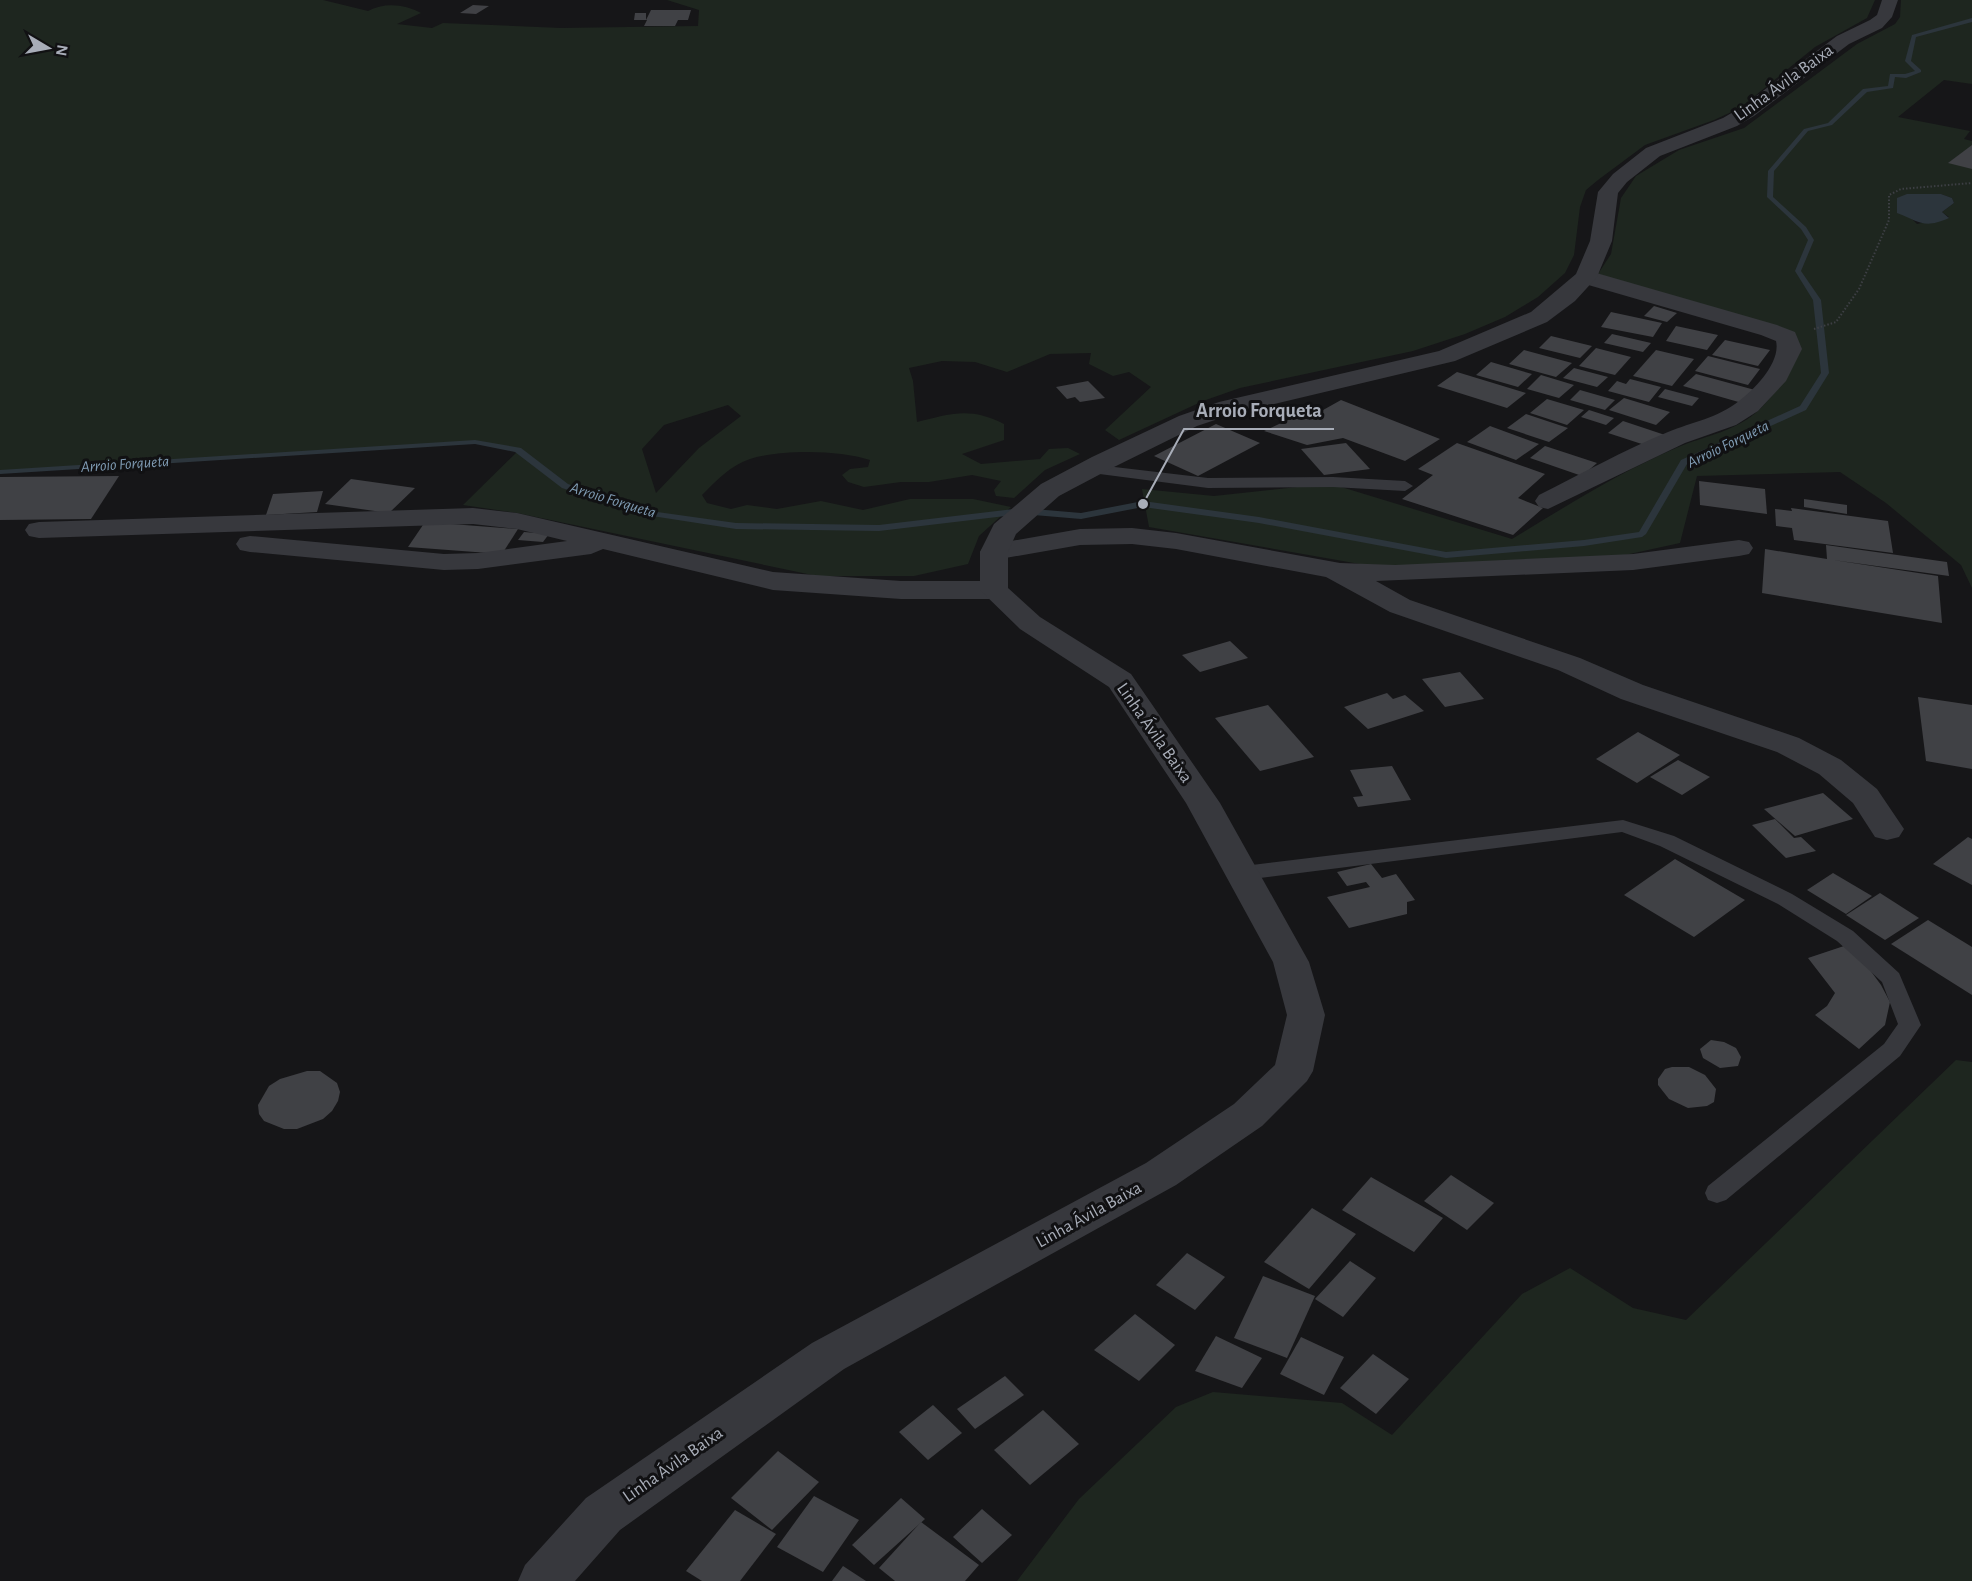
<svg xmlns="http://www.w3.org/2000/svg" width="1972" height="1581" viewBox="0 0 1972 1581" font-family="'Alegreya Sans',sans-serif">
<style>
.green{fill:#1e261f;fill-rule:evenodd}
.water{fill:#2c353c}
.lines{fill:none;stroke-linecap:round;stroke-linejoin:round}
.stream{fill:#2c353c;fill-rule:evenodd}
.building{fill:#404145}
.path{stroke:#3d3f44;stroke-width:2;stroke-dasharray:1.5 2;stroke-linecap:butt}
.service{fill:#37383d;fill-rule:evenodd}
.minor{fill:#37383d;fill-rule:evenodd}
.tertiary{fill:#37383d;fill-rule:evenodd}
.labels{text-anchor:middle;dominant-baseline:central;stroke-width:6;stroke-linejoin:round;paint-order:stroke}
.far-water-label{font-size:16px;font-style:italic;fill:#7f9bb3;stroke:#111113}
.street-label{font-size:18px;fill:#a8adb8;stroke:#111113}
.leader{fill:none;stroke:#a8adb8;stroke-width:2}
.callout-dot{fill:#a8adb8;stroke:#111113;stroke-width:2}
.callout-label{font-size:20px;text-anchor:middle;font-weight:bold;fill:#a8adb8;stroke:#111113;stroke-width:6;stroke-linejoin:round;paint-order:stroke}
</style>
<rect width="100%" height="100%" fill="#161618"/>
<g class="green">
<path d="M0,0H323L368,11C384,2 405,4 421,13L397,24L432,28L443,23L561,28L698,26L699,10L667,0H1875L1867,18L1815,47L1740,108L1714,120L1645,145L1598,180L1586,190L1580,207L1574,255L1565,273L1538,297L1505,317L1465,334L1413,351L1240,388L1203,401L1119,440L1105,430L1151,387L1129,372L1113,376L1089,364L1091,353L1050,354L1007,372L975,362L942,361L909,368L913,381L917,422C952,413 971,407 1004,424V440L962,454L981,464L1040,459L1049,449L1068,448L1080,454L1045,470L1014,498L996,496L994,490L1001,481L972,475L929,482H901L864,487L848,482L842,475L850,469L868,467L870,460C840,450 782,449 750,459C731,465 716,481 702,495L707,503L731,509L747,505L777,509L821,501L863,510L910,499H973L1011,507L979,536L968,564L914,576H817L517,513L463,505L518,451L475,442L0,472ZM728,405L741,416L699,448L656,493L642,449L664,425Z"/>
<path d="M1901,0H1972V84L1944,80L1898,117L1970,131L1964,139L1972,141V588L1961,565L1886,503L1840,472L1697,476L1680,543L1625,555L1394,570L1149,527L1142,489L1214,496L1306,486H1338L1512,539C1565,507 1618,473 1676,448C1706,435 1737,432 1761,408C1784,384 1788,371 1797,340L1598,274L1611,254L1621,198L1636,176L1679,150L1744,128L1857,44L1895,24L1900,17ZM1907,194H1941L1952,198L1954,203L1942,212L1949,217L1917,224L1912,219Z"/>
<polygon points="1956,1060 1972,1062 1972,1581 1017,1581 1079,1499 1176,1407 1213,1392 1342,1403 1392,1435 1522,1294 1570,1268 1633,1308 1686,1320"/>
</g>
<path class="water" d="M1907,194H1941L1952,198L1954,203L1942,212L1949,218C1924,229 1920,222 1897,213V198Z"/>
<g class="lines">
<polygon class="stream" points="1972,18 1972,22 1916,37 1911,61 1921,70 1921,72 1906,78 1895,77 1893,88 1867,92 1832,125 1808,131 1774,171 1773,197 1806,227 1814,240 1801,271 1821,300 1829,373 1806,410 1687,464 1646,534 1642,537 1584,546 1446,558 1259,523 1143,507 1081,519 1022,514 879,531 736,529 639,514 562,488 515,452 475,444 0,474 0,470 475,440 521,448 568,484 643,510 736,523 879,525 1022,508 1081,513 1143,501 1259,517 1446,552 1584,540 1639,532 1681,460 1800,406 1821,373 1813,300 1795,271 1808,240 1801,229 1767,197 1768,171 1804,129 1828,123 1863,89 1888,86 1890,74 1905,74 1915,71 1905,61 1912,35"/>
</g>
<g class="building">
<polygon points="473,5 489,6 476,14 460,13"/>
<polygon points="651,10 691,10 688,20 678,20 675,26 644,26 647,20 634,20 635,13 646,13 646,20"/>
<polygon points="1972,145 1972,169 1948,163"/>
<polygon points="1654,306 1677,313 1667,322 1644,316"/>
<polygon points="1611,312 1662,323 1653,337 1601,327"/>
<polygon points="1676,326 1718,335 1707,350 1666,341"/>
<polygon points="1612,334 1651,343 1643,352 1604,343"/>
<polygon points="1551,336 1592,346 1580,358 1539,348"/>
<polygon points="1725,340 1770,350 1758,366 1712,355"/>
<polygon points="1596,348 1631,357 1615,375 1579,366"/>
<polygon points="1524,350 1572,363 1556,377 1509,364"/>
<polygon points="1656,350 1694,359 1672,386 1633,376"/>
<polygon points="1708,356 1760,369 1748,385 1695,371"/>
<polygon points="1491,362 1532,374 1518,387 1476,375"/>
<polygon points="1574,368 1608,377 1597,387 1563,378"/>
<polygon points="1457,372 1526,393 1507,408 1437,386"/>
<polygon points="1696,374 1755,390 1742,403 1683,386"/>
<polygon points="1541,375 1574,385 1559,398 1527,389"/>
<polygon points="1630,379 1661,387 1649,402 1608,391 1617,381 1626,384"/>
<polygon points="1088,381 1105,398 1080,402 1075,397 1067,399 1056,387"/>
<polygon points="1665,389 1699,398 1692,406 1658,397"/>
<polygon points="1580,390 1615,400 1605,410 1570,400"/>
<polygon points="1624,398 1670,412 1656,425 1609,410"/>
<polygon points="1547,399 1584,410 1567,425 1530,413"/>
<polygon points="1341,400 1440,439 1405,461 1343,438 1307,445 1264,431 1296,416 1307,419"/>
<polygon points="1589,410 1614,418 1606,425 1581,417"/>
<polygon points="1526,414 1568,428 1549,442 1507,428"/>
<polygon points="1623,421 1665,435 1651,447 1608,433"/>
<polygon points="1216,424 1260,443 1198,476 1154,456"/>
<polygon points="1490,426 1539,444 1516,460 1467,442"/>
<polygon points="1346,443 1370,469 1324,475 1301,449"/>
<polygon points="1457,443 1545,474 1518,498 1543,508 1513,535 1402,499 1433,475 1418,469"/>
<polygon points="1545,446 1597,463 1582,476 1530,458"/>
<polygon points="119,476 91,519 0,520 0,477"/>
<polygon points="351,479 415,488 389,513 325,504"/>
<polygon points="1699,481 1765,489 1767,514 1700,505"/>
<polygon points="323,491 317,512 266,515 273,494"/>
<polygon points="1804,499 1847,505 1847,514 1804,507"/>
<polygon points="1791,508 1888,521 1893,553 1794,540 1792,528 1776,526 1775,509 1792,511"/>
<polygon points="425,522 518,529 502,554 408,547"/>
<polygon points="524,532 549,534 543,542 518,540"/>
<polygon points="1826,545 1947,562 1949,576 1833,560 1938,576 1942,623 1762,593 1765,549 1827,559"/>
<polygon points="1230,641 1248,658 1200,672 1182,655"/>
<polygon points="1460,672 1484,699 1445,707 1422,679"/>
<polygon points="1387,693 1393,699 1405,695 1424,711 1368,729 1344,707"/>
<polygon points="1918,697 1972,705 1972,769 1926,761"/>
<polygon points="1268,705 1314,757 1260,771 1215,718"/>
<polygon points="1638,732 1680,755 1637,783 1596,759"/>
<polygon points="1678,760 1710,777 1682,795 1650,777"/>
<polygon points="1392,766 1411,800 1358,807 1353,797 1363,796 1350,770"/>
<polygon points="1823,793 1853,819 1795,836 1764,809"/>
<polygon points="1775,819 1794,838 1801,837 1816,851 1786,858 1752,825"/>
<polygon points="1968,837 1972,839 1972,885 1933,864"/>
<polygon points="1675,859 1745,900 1694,937 1624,895"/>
<polygon points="1371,864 1382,878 1396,874 1415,900 1407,902 1407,914 1349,928 1327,897 1370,887 1366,882 1347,886 1337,872"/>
<polygon points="1833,873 1872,896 1846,914 1807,890"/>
<polygon points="1880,893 1919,918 1885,940 1846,915"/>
<polygon points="1928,920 1972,947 1972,995 1891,944"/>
<polygon points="1844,946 1859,955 1881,985 1890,1002 1885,1025 1859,1049 1815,1015 1827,1006 1835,993 1808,958"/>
<polygon points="1711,1040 1724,1042 1736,1048 1741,1057 1738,1066 1720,1068 1703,1058 1700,1049"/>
<polygon points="1672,1067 1689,1067 1705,1075 1716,1089 1714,1102 1707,1106 1688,1108 1669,1099 1658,1085 1658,1079 1665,1069"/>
<polygon points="307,1071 320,1071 337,1083 340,1092 338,1101 332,1111 323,1119 297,1129 284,1129 264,1121 259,1114 258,1105 269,1086 280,1079"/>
<polygon points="1451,1175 1494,1203 1467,1230 1424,1201"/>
<polygon points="1371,1177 1443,1218 1414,1252 1342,1210"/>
<polygon points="1312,1208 1356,1234 1309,1289 1264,1262"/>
<polygon points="1187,1253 1225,1277 1195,1310 1156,1285"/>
<polygon points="1350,1261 1376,1278 1343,1317 1315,1299"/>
<polygon points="1263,1276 1315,1296 1287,1358 1234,1338"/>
<polygon points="1135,1314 1175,1345 1139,1381 1094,1350"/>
<polygon points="1216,1336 1262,1358 1242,1388 1195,1371"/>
<polygon points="1301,1337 1344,1357 1324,1395 1280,1374"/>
<polygon points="1373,1354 1409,1379 1376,1414 1340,1388"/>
<polygon points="1005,1376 1024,1395 975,1429 957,1409"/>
<polygon points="933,1405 962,1433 928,1460 899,1432"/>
<polygon points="1043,1410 1079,1444 1030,1485 994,1450"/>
<polygon points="778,1451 819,1482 772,1530 731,1498"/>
<polygon points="814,1496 859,1520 823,1572 777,1547"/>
<polygon points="901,1498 925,1519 874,1565 852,1545"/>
<polygon points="982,1509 1012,1535 982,1563 953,1537"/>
<polygon points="735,1510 776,1534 740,1581 702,1581 686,1571"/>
<polygon points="921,1522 979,1565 965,1581 895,1581 879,1568"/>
<polygon points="843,1566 866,1581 832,1581"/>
</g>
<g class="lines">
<polyline class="path" points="1814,329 1836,322 1859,289 1889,220 1889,195 1901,189 1972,183"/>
<g class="service">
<polygon points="1089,464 1208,478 1333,477 1405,481 1413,486 1405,491 1333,487 1208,488 1084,472 1081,469"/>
<polygon points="1623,820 1674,836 1792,894 1853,931 1899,973 1921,1025 1900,1056 1726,1200 1717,1203 1708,1200 1705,1193 1708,1186 1884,1044 1898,1024 1882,982 1837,941 1778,904 1660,846 1622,832 1244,880 1237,878 1234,873 1237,868 1244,866"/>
</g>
<g class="minor">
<path d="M1586,270L1777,325L1795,332L1802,349L1786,381L1758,411L1736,425L1685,443L1548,509L1539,507L1535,501L1539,495C1581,474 1624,450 1668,432C1692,422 1718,418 1739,401C1755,389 1781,362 1776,341L1761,335L1578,282L1575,277L1578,272Z"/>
<polygon points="473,508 517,513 773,572 901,581 994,581 1004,584 1008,590 1004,596 994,599 901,599 773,590 603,549 591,554 478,569 444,570 250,552 240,550 236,544 240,538 250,536 444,554 478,553 567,541 517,529 473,524 39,538 29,536 25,530 29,524 39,522"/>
<polygon points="1132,528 1176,533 1340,563 1395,565 1633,554 1739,540 1749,542 1753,548 1749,554 1739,556 1633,570 1376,581 1410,600 1580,658 1643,685 1799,738 1841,760 1877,789 1904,829 1899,837 1887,840 1875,837 1853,803 1819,774 1777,752 1621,699 1558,670 1390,612 1326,577 1176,549 1132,544 1080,545 994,560 984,558 980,552 984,546 994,544 1080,529"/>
</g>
<polygon class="tertiary" points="1882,0 1898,0 1892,17 1882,28 1849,44 1754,116 1737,126 1660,156 1627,182 1618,193 1612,241 1597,277 1575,301 1547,322 1455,361 1236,413 1197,426 1110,469 1059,496 1016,534 1008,552 1008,588 1040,617 1131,674 1220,803 1309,962 1325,1015 1313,1071 1307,1081 1262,1126 1176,1185 844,1369 620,1530 575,1581 518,1581 525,1565 586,1498 812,1343 1146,1163 1234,1104 1275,1065 1287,1015 1273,962 1186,803 1109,687 1020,629 980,590 980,552 994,524 1041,484 1092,457 1179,416 1219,402 1439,351 1531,312 1576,274 1590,241 1598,192 1613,174 1646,148 1723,118 1740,108 1837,36 1870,20 1877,15"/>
</g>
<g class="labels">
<g class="far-water-label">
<text transform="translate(1728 444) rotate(-26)">Arroio Forqueta</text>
<text transform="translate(125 464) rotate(-4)">Arroio Forqueta</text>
<text transform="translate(613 500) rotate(17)">Arroio Forqueta</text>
</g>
<g class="street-label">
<text transform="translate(1784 83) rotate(-36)">Linha Ávila Baixa</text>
<text transform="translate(1154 733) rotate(55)">Linha Ávila Baixa</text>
<text transform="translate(1089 1215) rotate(-29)">Linha Ávila Baixa</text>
<text transform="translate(673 1465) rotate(-35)">Linha Ávila Baixa</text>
</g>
</g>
<path class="leader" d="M1143 504L1184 429H1334"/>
<circle class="callout-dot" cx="1143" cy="504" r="6"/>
<g class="callout-label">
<text x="1259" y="417">Arroio Forqueta</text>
</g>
<g transform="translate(48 48) rotate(100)" stroke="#111113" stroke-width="4.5" paint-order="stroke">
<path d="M0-4.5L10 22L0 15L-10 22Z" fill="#a8adb8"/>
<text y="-9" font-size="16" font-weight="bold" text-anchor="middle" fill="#a8adb8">N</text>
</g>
</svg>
